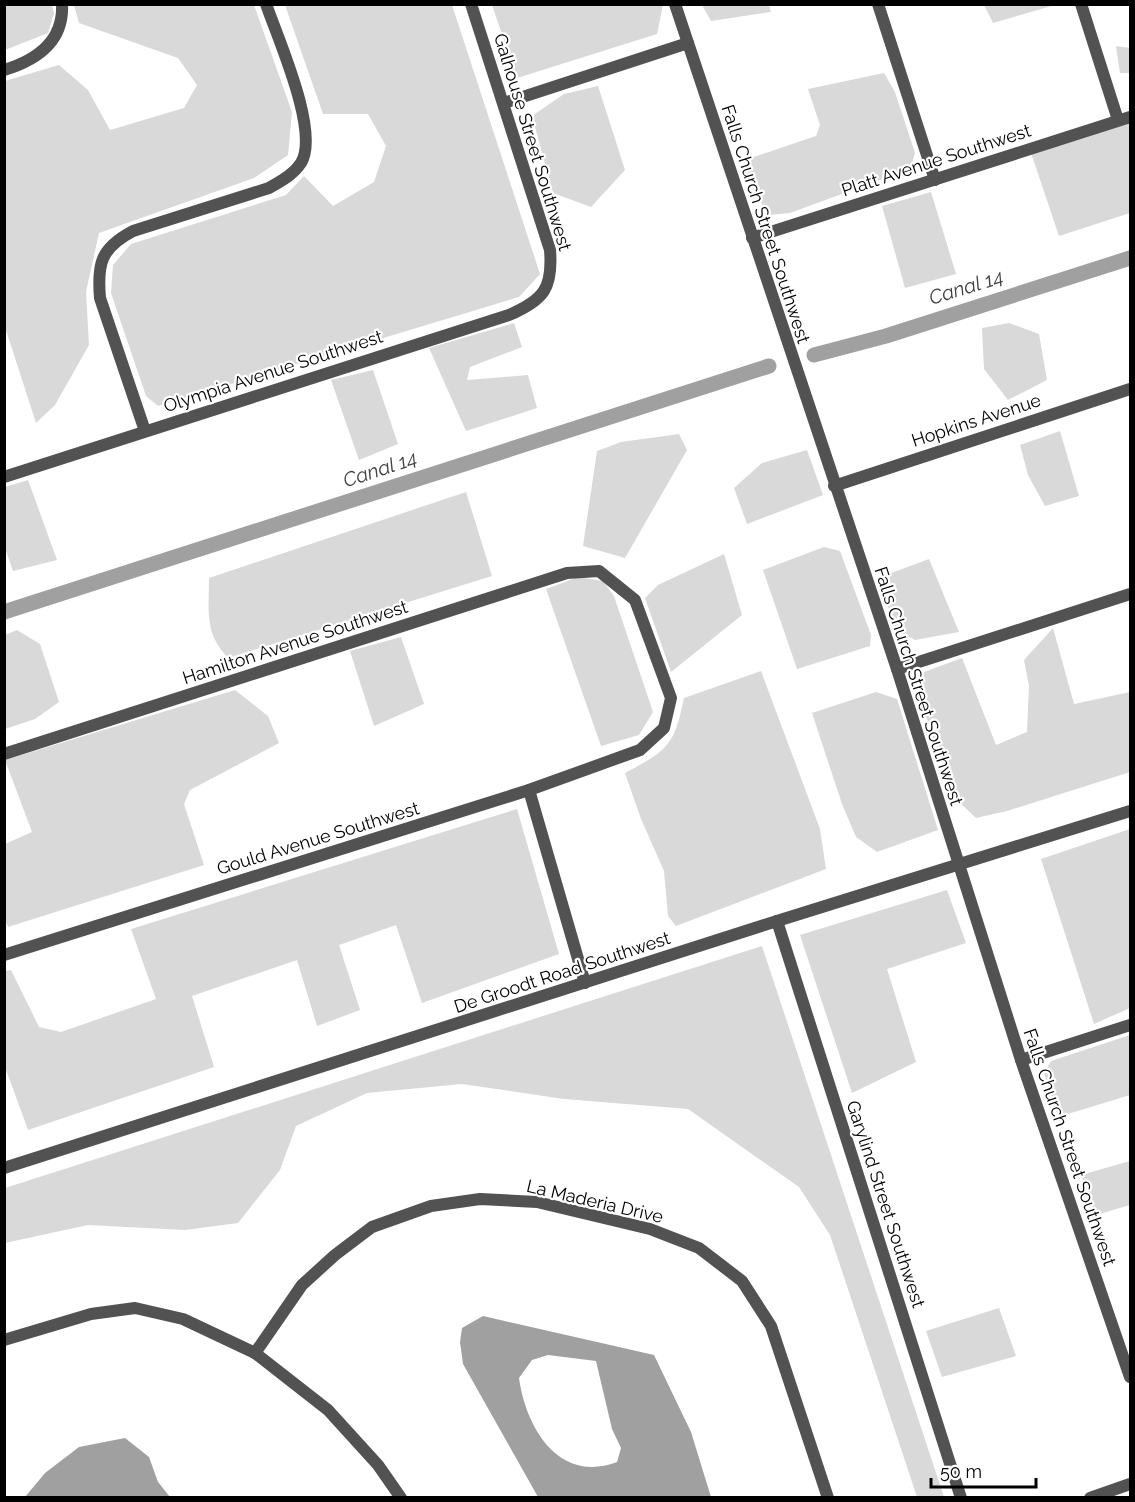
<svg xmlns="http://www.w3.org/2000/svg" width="1135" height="1502" viewBox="0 0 1135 1502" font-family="Raleway,sans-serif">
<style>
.green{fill:#d9d9d9}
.water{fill:#a0a0a0;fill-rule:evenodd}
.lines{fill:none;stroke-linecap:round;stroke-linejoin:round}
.canal{stroke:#a0a0a0;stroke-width:15}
.minor{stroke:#525252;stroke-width:12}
.tertiary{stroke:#525252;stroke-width:12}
.labels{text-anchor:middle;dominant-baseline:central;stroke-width:4.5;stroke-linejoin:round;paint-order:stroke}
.street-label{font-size:18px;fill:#000;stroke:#fff}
.water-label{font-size:20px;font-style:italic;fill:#414141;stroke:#fff}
</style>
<rect width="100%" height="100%" fill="#fff"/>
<g class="green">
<polygon points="5,4 52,5 54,13 48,33 5,50"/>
<polygon points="74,5 254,5 292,112 288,155 254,178 99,233 86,292 89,345 55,405 36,423 5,327 5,81 59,65 88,90 110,130 184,108 197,85 178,58 79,23"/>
<polygon points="285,5 452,5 540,274 519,297 158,406 146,396 111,293 113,265 131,244 286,195 304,176 333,206 374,182 386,146 368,114 323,114"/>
<polygon points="492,5 492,4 663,5 657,34 517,78"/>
<polygon points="702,5 769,5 771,12 711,21"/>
<polygon points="984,5 1055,5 993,23"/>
<polygon points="1116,46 1130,48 1130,73 1120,73"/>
<polygon points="884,73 895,92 915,153 910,169 790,213 768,215 747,178 745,160 816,136 820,125 808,89"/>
<polygon points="598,86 625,170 591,207 553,193 532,116 564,94"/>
<polygon points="1130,123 1130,213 1059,236 1031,153"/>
<polygon points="931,192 956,274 905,288 882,206"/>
<polygon points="514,323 522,347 470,367 467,380 528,375 537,408 466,431 429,348"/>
<polygon points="1009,323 1039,334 1047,380 1008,400 984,369 982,328"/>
<polygon points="373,370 398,444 359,460 331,380"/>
<polygon points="1060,431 1079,496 1045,506 1028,475 1020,445"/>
<polygon points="679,434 687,450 625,558 583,546 597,451 621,442"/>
<polygon points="807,450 823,495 747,524 734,488 762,463"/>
<polygon points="28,480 57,560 13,571 5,548 5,487"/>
<path d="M466,492L492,576L228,658C204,633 209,611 209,578Z"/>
<polygon points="824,547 840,551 871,635 870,646 797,669 763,570"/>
<polygon points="724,554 742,615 671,672 645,598 658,585"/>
<polygon points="929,559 959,632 915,640 896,630 878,578"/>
<polygon points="578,577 603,581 614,596 653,712 639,735 601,746 546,589"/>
<polygon points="1053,628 1074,704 1130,692 1130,772 1007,811 976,818 955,798 919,697 924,672 962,658 996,745 1027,732 1029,686 1024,660"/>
<polygon points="17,630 40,644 59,702 35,719 5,729 5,635"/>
<polygon points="401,637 424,704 374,726 350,651"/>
<path d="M761,671L820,829L826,869L676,926L668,916L664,871L641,819L625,773C668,750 674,746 684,698Z"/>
<polygon points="235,690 268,716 279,743 190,790 184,804 204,865 8,927 4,917 5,844 32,832 5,760"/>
<polygon points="876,692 897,699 938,830 877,852 856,837 842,804 812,713"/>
<polygon points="517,809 559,954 422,1003 396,925 339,945 360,1010 317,1026 297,960 192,996 214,1067 28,1130 5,1067 5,971 11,970 39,1027 61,1032 156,999 131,929"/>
<polygon points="1130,829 1130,1008 1094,1024 1041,859"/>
<polygon points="947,890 966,943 887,969 916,1062 852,1093 800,935"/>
<polygon points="762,946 944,1497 917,1497 830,1235 799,1187 688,1109 564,1099 462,1084 367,1093 296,1126 280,1170 238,1223 185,1230 88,1225 5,1243 5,1188"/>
<polygon points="1130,1035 1130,1095 1058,1117 1044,1073 1051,1061"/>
<polygon points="1130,1161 1130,1205 1096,1215 1081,1175"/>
<polygon points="999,1308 1016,1356 942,1377 926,1331"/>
</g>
<g class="water">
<path d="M483,1316L654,1355L691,1432L711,1497H538L463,1364L460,1342L462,1328ZM548,1355L596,1361L612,1429L621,1448L617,1462C559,1484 526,1428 519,1378L532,1360Z"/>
<polygon points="125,1438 149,1457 158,1482 170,1497 25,1497 45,1473 79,1447"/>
</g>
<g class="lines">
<g class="canal">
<polyline points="814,355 886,336 1130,258"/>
<polyline points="4,612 769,366"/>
</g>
<g class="minor">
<polyline points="675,4 897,669 1021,1060 1130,1377"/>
<polyline points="878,4 935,180"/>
<polyline points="1081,4 1118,120"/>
<path d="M4,70C37,60 64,41 62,4"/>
<polyline points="504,103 688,43"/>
<polyline points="752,238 1130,117"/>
<path d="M145,431L100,298C97,263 101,248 133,231L269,188C281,181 293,175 301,163C320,132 278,39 266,4"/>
<path d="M4,477L509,315C544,300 553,288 550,250L471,4"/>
<polyline points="834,486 1130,389"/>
<polyline points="897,669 1130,594"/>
<polyline points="4,754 567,573 599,571 635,600 671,698 664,728 640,750 529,790 4,955"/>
<polyline points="529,790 585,983"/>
<polyline points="777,921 961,1498"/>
<polyline points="1021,1060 1130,1025"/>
<polyline points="4,1340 91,1314 135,1308 183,1319 255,1353 328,1410 378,1465 401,1498"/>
<polyline points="255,1353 302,1285 335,1255 372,1227 431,1206 480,1199 537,1202 650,1229 699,1248 742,1281 771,1326 828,1498"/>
<polyline points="1090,1498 1130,1484"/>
</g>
<polyline class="tertiary" points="4,1168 777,921 1130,811"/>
</g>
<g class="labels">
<g class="street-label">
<text transform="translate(533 142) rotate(73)">Galhouse Street Southwest</text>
<text transform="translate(936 160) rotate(-18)">Platt Avenue Southwest</text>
<text transform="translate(766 224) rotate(72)">Falls Church Street Southwest</text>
<text transform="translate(273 371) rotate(-18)">Olympia Avenue Southwest</text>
<text transform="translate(976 420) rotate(-18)">Hopkins Avenue</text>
<text transform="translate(295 642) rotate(-18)">Hamilton Avenue Southwest</text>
<text transform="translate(919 686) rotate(72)">Falls Church Street Southwest</text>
<text transform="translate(318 838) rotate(-17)">Gould Avenue Southwest</text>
<text transform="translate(562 972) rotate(-18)">De Groodt Road Southwest</text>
<text transform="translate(1070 1147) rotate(71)">Falls Church Street Southwest</text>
<text transform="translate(595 1201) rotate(13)">La Maderia Drive</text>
<text transform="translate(886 1204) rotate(72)">Garylind Street Southwest</text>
</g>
<g class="water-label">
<text transform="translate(966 287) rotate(-17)">Canal 14</text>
<text transform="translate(380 469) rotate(-18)">Canal 14</text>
</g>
</g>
<rect width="1135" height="1502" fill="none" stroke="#000000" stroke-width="12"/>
<path d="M931 1478v9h105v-9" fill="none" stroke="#000000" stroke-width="3"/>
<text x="940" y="1478" font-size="18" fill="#000000" stroke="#ffffff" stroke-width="4.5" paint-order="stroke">50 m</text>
</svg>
